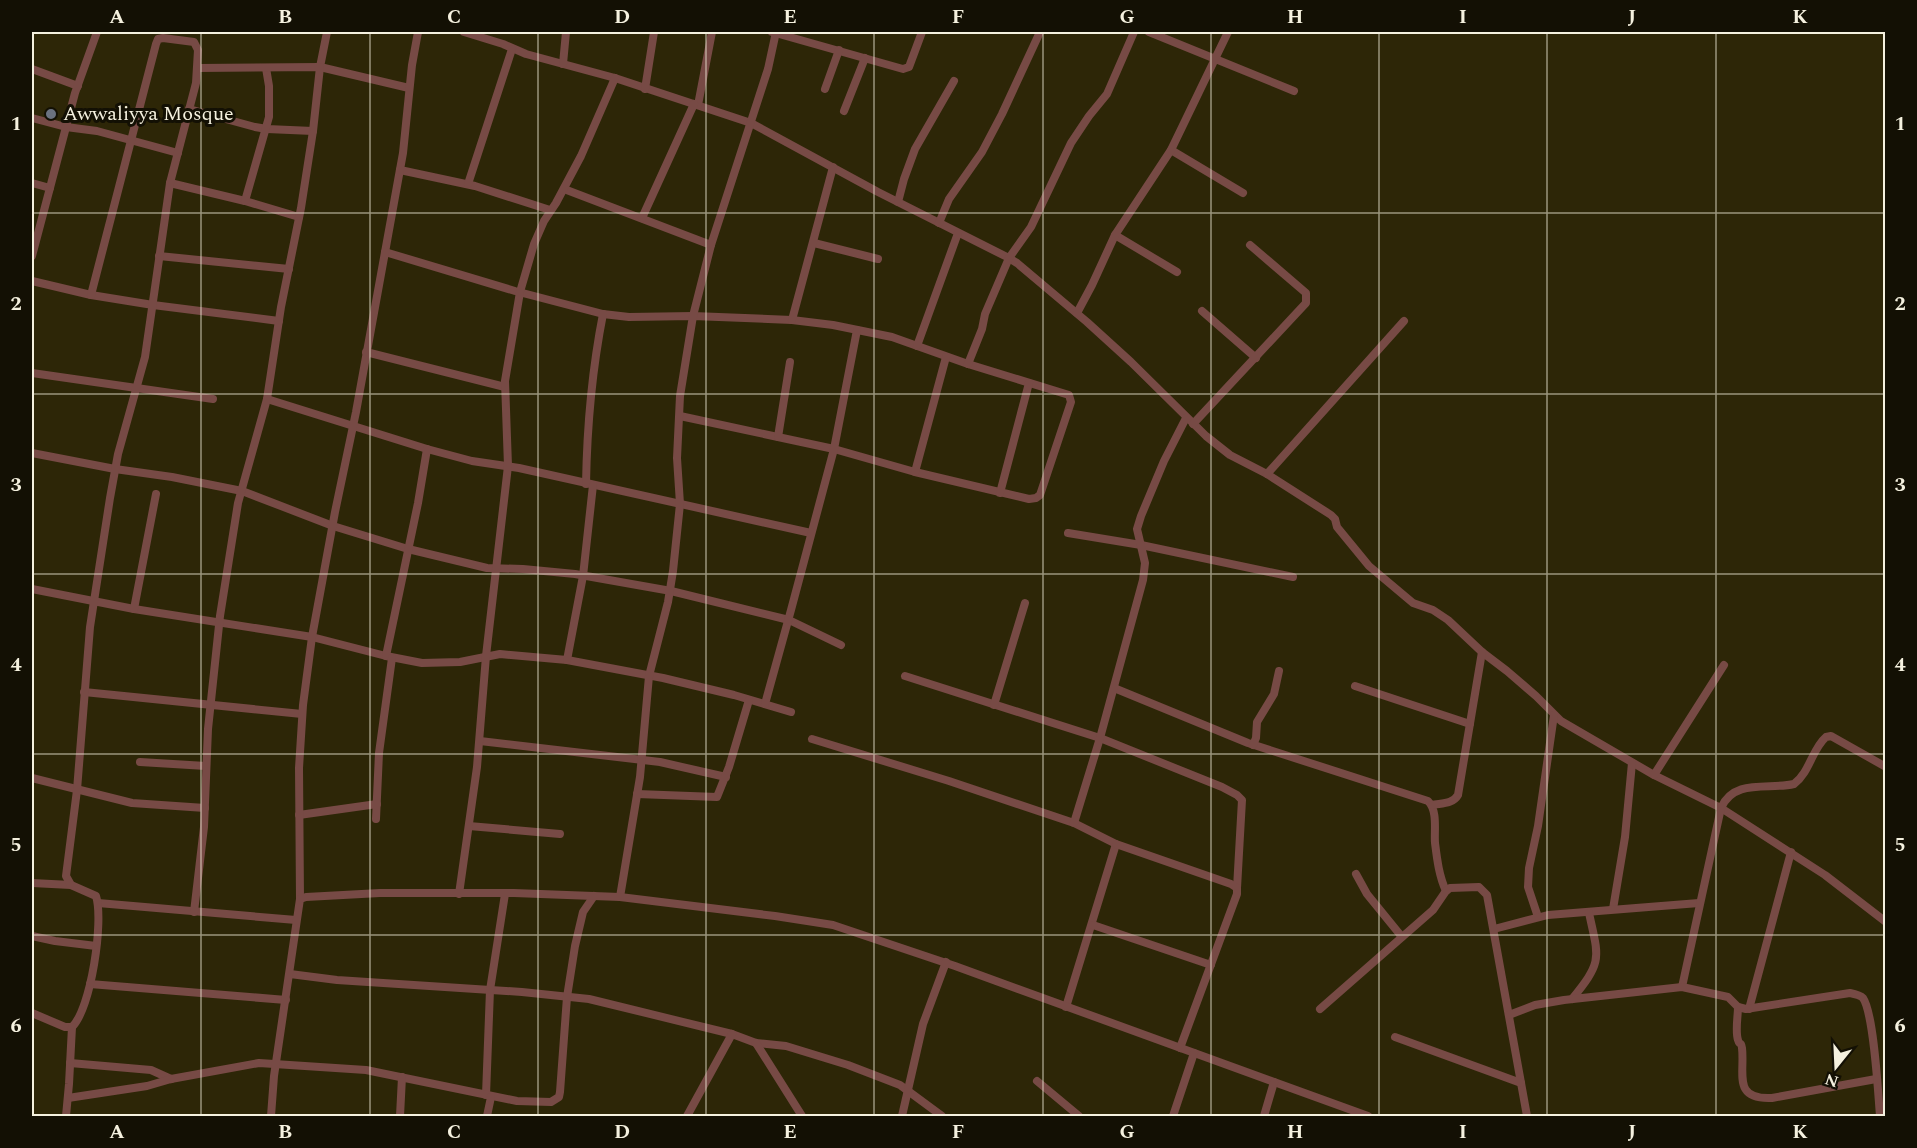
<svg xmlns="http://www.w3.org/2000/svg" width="1917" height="1148" viewBox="0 0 1917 1148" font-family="Spectral,serif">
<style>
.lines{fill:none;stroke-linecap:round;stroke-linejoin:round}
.minor{stroke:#774a45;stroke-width:8}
.grid{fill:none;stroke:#f5f1df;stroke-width:1.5;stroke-opacity:0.55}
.worship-dot{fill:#6b7280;stroke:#131004;stroke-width:2}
.labels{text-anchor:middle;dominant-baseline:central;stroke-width:6;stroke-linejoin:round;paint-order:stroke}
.poi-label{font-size:20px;fill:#f5f1df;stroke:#131004;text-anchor:start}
.neatline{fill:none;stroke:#f5f1df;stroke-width:2}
.grid-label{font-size:20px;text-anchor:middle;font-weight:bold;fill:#f5f1df}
</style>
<rect width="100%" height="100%" fill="#2d2607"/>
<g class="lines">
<g class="minor">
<polyline points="327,32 320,67 409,88"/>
<polyline points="464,32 503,44 526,54 615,78 751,123 878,192 1009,258 1017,263 1087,322 1131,362 1206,436 1230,455 1267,474 1331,515 1335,519 1337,527 1369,566 1413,603 1433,610 1448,620 1482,652 1507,671 1536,696 1561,721 1654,775 1721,808 1825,875 1886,922"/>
<polyline points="772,32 903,69 909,67 922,32"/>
<polyline points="1149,32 1294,91"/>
<polyline points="563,64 566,32"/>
<polyline points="32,69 78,86"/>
<polyline points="645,89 654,32"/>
<polyline points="825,89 839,50"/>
<polyline points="698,105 712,32"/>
<polyline points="189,109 255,127 267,129 313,131"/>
<polyline points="844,111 865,58"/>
<polyline points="32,118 66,127 97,131 178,153"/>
<polyline points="1171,150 1243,193"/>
<polyline points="400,170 475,186 550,210"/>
<polyline points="32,183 50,188"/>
<polyline points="170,183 245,201 299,217"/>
<polyline points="468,184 512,49"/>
<polyline points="564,189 711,245"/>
<polyline points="245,201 269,117 269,86 266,68"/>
<polyline points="898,202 904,179 915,149 954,81"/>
<polyline points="642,218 694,104"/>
<polyline points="939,223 949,199 982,152 1002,114 1040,32"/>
<polyline points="1115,235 1177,272"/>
<polyline points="814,243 878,259"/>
<polyline points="385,252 515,291 603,314 629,317 693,316 792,320 833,325 892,337 968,364 1069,395 1071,402 1040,495 1036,498 1029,499 915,472 834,449 680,416"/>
<polyline points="32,256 75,93 97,32"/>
<polyline points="159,256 289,269"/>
<polyline points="32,281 91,295 153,305 279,321"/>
<polyline points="1202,311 1256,358"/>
<polyline points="1077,313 1092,285 1115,235 1171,150 1228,32"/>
<polyline points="792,320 833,167"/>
<polyline points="917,346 958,233"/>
<polyline points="366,352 505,387"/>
<polyline points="968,364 982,329 985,314 1009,258 1031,227 1071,143 1089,116 1107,94 1134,32"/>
<polyline points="32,373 213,399"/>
<polyline points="267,399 427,449 472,461 519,468 811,533"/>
<polyline points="1193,424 1306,303 1306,293 1250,245"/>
<polyline points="778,437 790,362"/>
<polyline points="32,453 115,469 172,477 242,491 333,526 408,549 487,568 523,569 575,574 671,591 789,620 841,645"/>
<polyline points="915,472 946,357"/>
<polyline points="1267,474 1404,321"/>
<path d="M586,484C587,427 592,370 603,314"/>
<polyline points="1000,493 1029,383"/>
<polyline points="1068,533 1141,545 1293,577"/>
<polyline points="32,589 134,609 312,637 386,656 422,663 460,662 500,654 567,660 663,678 734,695 791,712"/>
<polyline points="134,609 156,494"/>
<polyline points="386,656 418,503 427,449"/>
<polyline points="567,660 583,576 593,485"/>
<polyline points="905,676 1100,738 1222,787 1237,795 1242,800 1237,888"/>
<polyline points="1355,686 1470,724"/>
<path d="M1114,688L1248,743L1428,801C1438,811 1434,830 1435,843C1437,859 1439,876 1446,891"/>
<polyline points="84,692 302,714"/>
<polyline points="765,704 791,610 834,449 857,330"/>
<polyline points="994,705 1025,603"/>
<polyline points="812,739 949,781 1074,823 1116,844 1066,1007"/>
<polyline points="480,741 660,762 726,777"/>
<polyline points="1253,745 1256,738 1257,722 1274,694 1279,671"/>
<polyline points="140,762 206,766"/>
<polyline points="1654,775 1724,665"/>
<polyline points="32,778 132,803 205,808"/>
<polyline points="637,794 717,797 729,767 749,700"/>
<path d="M1432,805C1441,803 1453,804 1458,795L1482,652"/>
<polyline points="299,815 377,804"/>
<polyline points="376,819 379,753 392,658"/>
<polyline points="1074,823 1100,738 1143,580 1145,563 1137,529 1141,516 1164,461 1186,418"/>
<polyline points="469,826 560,834"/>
<polyline points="1116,844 1231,884 1237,888 1237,894 1180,1048"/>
<polyline points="1356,874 1367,894 1402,937"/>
<polyline points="32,883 71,885"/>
<polyline points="459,894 477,767 486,656 508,466 505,381 520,292 534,244 544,221 556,203 581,156 615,78"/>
<polyline points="620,897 640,777 649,676 668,602 673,571 680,504 677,458 680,396 693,316 711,245 768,69 776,32"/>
<polyline points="300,899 299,768 303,705 312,637 335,512 356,412 403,153 412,65 418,32"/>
<polyline points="98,903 296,920"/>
<polyline points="1613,909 1625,837 1632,763"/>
<polyline points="194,912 204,827 208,729 220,616 238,503 267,399 281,307 301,208 313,131 320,67 198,68"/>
<polyline points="1538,917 1528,887 1529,868 1538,826 1554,715"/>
<polyline points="1093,925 1211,965"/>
<polyline points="1494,929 1548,915 1699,903"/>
<polyline points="32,936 55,941 96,946"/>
<polyline points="290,974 337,980 522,992 589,999 732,1034 756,1043 786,1046 848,1065 900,1085 942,1116"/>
<polyline points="90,984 286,1000"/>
<path d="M1682,987L1721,808C1734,778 1769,790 1794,784C1810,772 1812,749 1826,737L1831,736L1886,767"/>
<path d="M1572,999C1603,961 1599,959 1589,913"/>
<path d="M1738,1007C1738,1016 1735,1031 1738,1040C1740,1047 1741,1040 1742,1048C1745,1073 1732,1100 1772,1098L1876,1079"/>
<polyline points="1320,1009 1433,910 1446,891 1450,888 1479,887 1487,895 1527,1116"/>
<polyline points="1749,1009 1791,852"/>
<path d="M32,1013L65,1027H72C91,1009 104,921 96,896L71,885L66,876L77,790L90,627L110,498L118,454L145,357L170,183L196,83L198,50L194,42L163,38L158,39L156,44L91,295"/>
<path d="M1509,1015L1535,1005L1564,1000L1682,987L1728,997L1738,1007L1746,1009L1850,993C1855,994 1860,995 1863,998C1874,1014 1878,1093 1880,1116"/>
<polyline points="1395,1037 1521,1083"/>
<polyline points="756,1043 802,1116"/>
<polyline points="70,1063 151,1070 171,1079"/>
<polyline points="1037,1081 1079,1116"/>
<polyline points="486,1095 490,990 505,894"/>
<polyline points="68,1098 147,1086 171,1079 259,1063 366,1070 517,1101 551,1102 559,1097 560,1092 567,997 575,946 583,912 594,896"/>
<polyline points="66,1116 69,1084 72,1027"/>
<polyline points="271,1116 274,1076 300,899 306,897 380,893 514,893 620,897 775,916 833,925 955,966 1368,1116"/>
<polyline points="400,1116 402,1077"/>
<polyline points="487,1116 491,1097"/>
<polyline points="687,1116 732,1034"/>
<polyline points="902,1116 923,1024 946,962"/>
<polyline points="1173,1116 1194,1053"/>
<polyline points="1264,1116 1274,1082"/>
</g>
</g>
<path class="grid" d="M201,32V1116M370,32V1116M538,32V1116M706,32V1116M874,32V1116M1043,32V1116M1211,32V1116M1379,32V1116M1547,32V1116M1716,32V1116M32,213H1886M32,394H1886M32,574H1886M32,754H1886M32,935H1886"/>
<circle class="worship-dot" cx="51" cy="114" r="6"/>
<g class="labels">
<g class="poi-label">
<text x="63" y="114">Awwaliyya Mosque</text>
</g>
</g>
<rect width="1917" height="1148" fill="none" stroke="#131004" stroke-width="66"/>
<g transform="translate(1836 1067) rotate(198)" stroke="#131004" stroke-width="4.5" paint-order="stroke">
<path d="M0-4.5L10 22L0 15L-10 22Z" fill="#f5f1df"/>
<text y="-9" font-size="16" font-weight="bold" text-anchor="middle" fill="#f5f1df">N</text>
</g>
<rect x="33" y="33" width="1851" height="1082" class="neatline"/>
<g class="grid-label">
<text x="117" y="23">A</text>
<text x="285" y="23">B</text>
<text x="454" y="23">C</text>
<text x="622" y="23">D</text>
<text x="790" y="23">E</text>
<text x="958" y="23">F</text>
<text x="1127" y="23">G</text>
<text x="1295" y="23">H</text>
<text x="1463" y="23">I</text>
<text x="1632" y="23">J</text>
<text x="1800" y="23">K</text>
<text x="16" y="130">1</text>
<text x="1900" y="130">1</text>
<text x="16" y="310">2</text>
<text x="1900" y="310">2</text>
<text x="16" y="491">3</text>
<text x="1900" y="491">3</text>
<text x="16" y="671">4</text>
<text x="1900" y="671">4</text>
<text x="16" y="851">5</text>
<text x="1900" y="851">5</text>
<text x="16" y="1032">6</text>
<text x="1900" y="1032">6</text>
<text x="117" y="1138">A</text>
<text x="285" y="1138">B</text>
<text x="454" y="1138">C</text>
<text x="622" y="1138">D</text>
<text x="790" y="1138">E</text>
<text x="958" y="1138">F</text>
<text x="1127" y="1138">G</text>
<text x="1295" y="1138">H</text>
<text x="1463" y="1138">I</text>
<text x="1632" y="1138">J</text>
<text x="1800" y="1138">K</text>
</g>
</svg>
